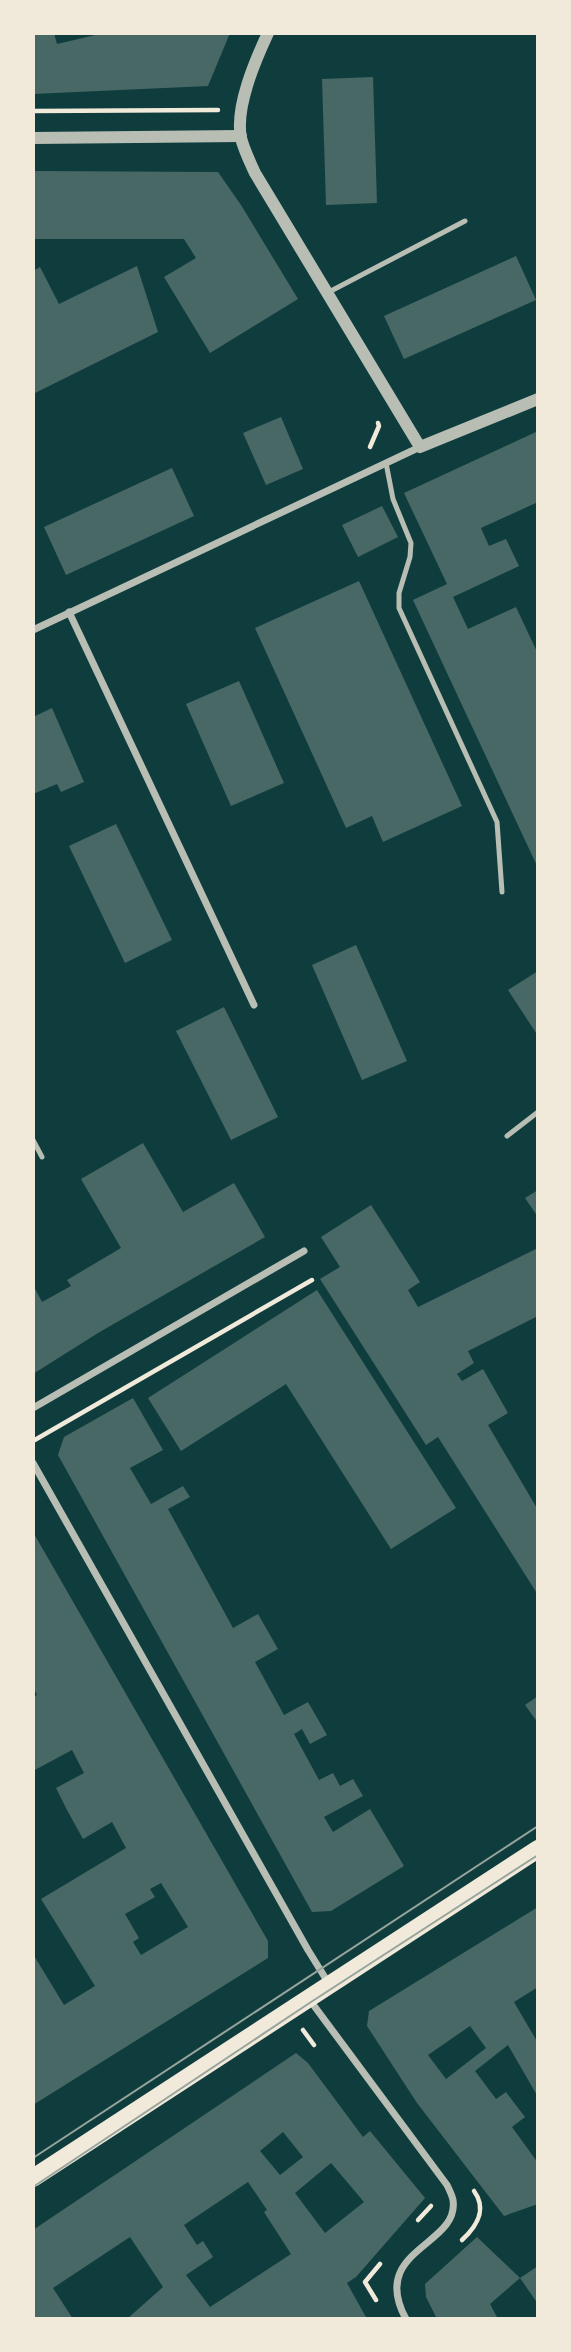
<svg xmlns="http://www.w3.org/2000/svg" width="571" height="2352" viewBox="0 0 571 2352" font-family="Manrope,sans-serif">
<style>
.building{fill:#486865;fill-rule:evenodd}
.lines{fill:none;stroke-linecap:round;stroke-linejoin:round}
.path{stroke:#f1e9da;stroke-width:4.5}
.service{stroke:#b8beb3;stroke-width:5}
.minor{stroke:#b8beb3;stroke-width:7}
.tertiary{stroke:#b8beb3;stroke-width:12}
.primary{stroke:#f1e9da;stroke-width:18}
.tram{stroke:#97a49c;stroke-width:2}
</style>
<rect width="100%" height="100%" fill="#0f3d3e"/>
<g class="building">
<polygon points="33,33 54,33 57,44 104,33 230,33 208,86 33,94"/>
<polygon points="373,77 377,203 326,205 322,79"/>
<polygon points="33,171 218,172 241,205 298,299 210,353 164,277 196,258 184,239 33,239"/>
<polygon points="516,256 536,300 404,359 384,316"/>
<polygon points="137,266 158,332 33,394 33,271 40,267 59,304"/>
<polygon points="281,417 303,469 266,485 243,433"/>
<polygon points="538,431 538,502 481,528 489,546 506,539 519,566 453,597 468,629 516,607 538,654 538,868 413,600 447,584 404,493"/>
<polygon points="172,468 194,516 66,575 44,527"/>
<polygon points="382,506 398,537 358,557 342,525"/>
<polygon points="359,581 462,806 383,842 372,816 346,828 255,628"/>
<polygon points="239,681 284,783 231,806 186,704"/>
<polygon points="52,708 84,782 61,792 57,784 33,794 33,717"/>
<polygon points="116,824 172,940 125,963 69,846"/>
<polygon points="356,945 407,1061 362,1080 312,965"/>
<polygon points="538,971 538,1036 508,990"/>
<polygon points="224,1007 278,1117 231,1140 176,1031"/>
<polygon points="143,1143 183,1212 234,1183 265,1237 98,1333 33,1374 33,1285 42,1302 71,1286 67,1280 121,1248 81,1179"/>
<polygon points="538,1190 538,1217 525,1198"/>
<polygon points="371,1205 420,1282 408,1290 418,1307 538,1248 538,1316 468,1351 474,1363 457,1374 462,1381 483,1369 508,1413 488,1425 538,1510 538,1595 438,1437 426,1445 320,1279 340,1267 321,1237"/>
<polygon points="317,1290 456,1508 391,1549 286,1384 181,1451 148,1398"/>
<polygon points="133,1398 163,1450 130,1468 151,1504 183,1486 190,1497 168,1509 233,1628 258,1614 278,1649 255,1662 284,1715 308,1702 327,1735 310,1744 302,1729 294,1734 319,1780 333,1773 340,1786 353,1779 363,1796 324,1817 333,1832 370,1809 404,1866 331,1911 312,1912 58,1455 64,1437"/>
<path d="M33,1532L268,1941V1958L33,2105V1954L64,2005L95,1986L41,1899L126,1848L112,1822L83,1839L67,1810L56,1788L84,1773L72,1750L33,1771V1697L37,1695L33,1687ZM161,1883L188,1927L141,1955L133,1942L139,1938L125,1914L155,1897L150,1889Z"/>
<polygon points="538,1696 538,1723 525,1705"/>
<path d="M538,1907V1987L514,2002L538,2043V2097L508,2045L475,2071L496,2099L506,2092L525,2117L512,2127L538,2163V2204L504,2216L417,2103L367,2026L369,2011ZM470,2026L486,2048L446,2079L428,2055Z"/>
<path d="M296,2053L308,2063L363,2137L370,2131L425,2198L356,2277L347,2283L367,2319H127L163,2287L130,2237L53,2288L73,2319H33V2230ZM283,2132L303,2157L280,2175L260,2151ZM331,2163L364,2202L325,2233L295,2193ZM248,2182L267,2210L264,2212L291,2254L210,2307L186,2275L213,2257L203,2241L197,2245L184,2225Z"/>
<polygon points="477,2237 520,2278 538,2266 538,2304 520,2278 490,2304 498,2319 437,2319 426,2297 425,2284"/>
</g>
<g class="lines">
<g class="path">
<polyline points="33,111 218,110"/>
<polyline points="370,447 379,426 378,423"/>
<polyline points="33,1441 312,1280"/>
<polyline points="303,2030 314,2045"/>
<polyline points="418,2220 431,2206"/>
<path d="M462,2240C476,2227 488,2210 474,2191"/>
<polyline points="376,2300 365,2282 380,2264"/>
</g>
<g class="service">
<polyline points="327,293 465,221"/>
<polyline points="386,463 393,499 411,543 410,557 399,593 399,608 497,822 502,892"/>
<polyline points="507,1136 538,1112"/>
<polyline points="33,1140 42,1157"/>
</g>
<g class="minor">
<polyline points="69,612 254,1005"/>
<polyline points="33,630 420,447"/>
<polyline points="33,1408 304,1251"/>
<polyline points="33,1463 308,1950 329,1984"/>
<path d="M309,1999L447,2185C449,2189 452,2195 453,2200C460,2246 368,2249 406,2319"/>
</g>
<g class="tertiary">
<path d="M268,33C255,61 235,107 241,138C244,150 250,162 255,173L420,447L538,399"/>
<polyline points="33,138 241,136"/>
</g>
<polyline class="primary" points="33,2178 538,1849"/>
<g class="tram">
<polyline points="33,2158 538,1826"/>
<polyline points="33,2187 311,2002 538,1855"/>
</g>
</g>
<rect width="571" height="2352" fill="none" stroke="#f1e9da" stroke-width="70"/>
</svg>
